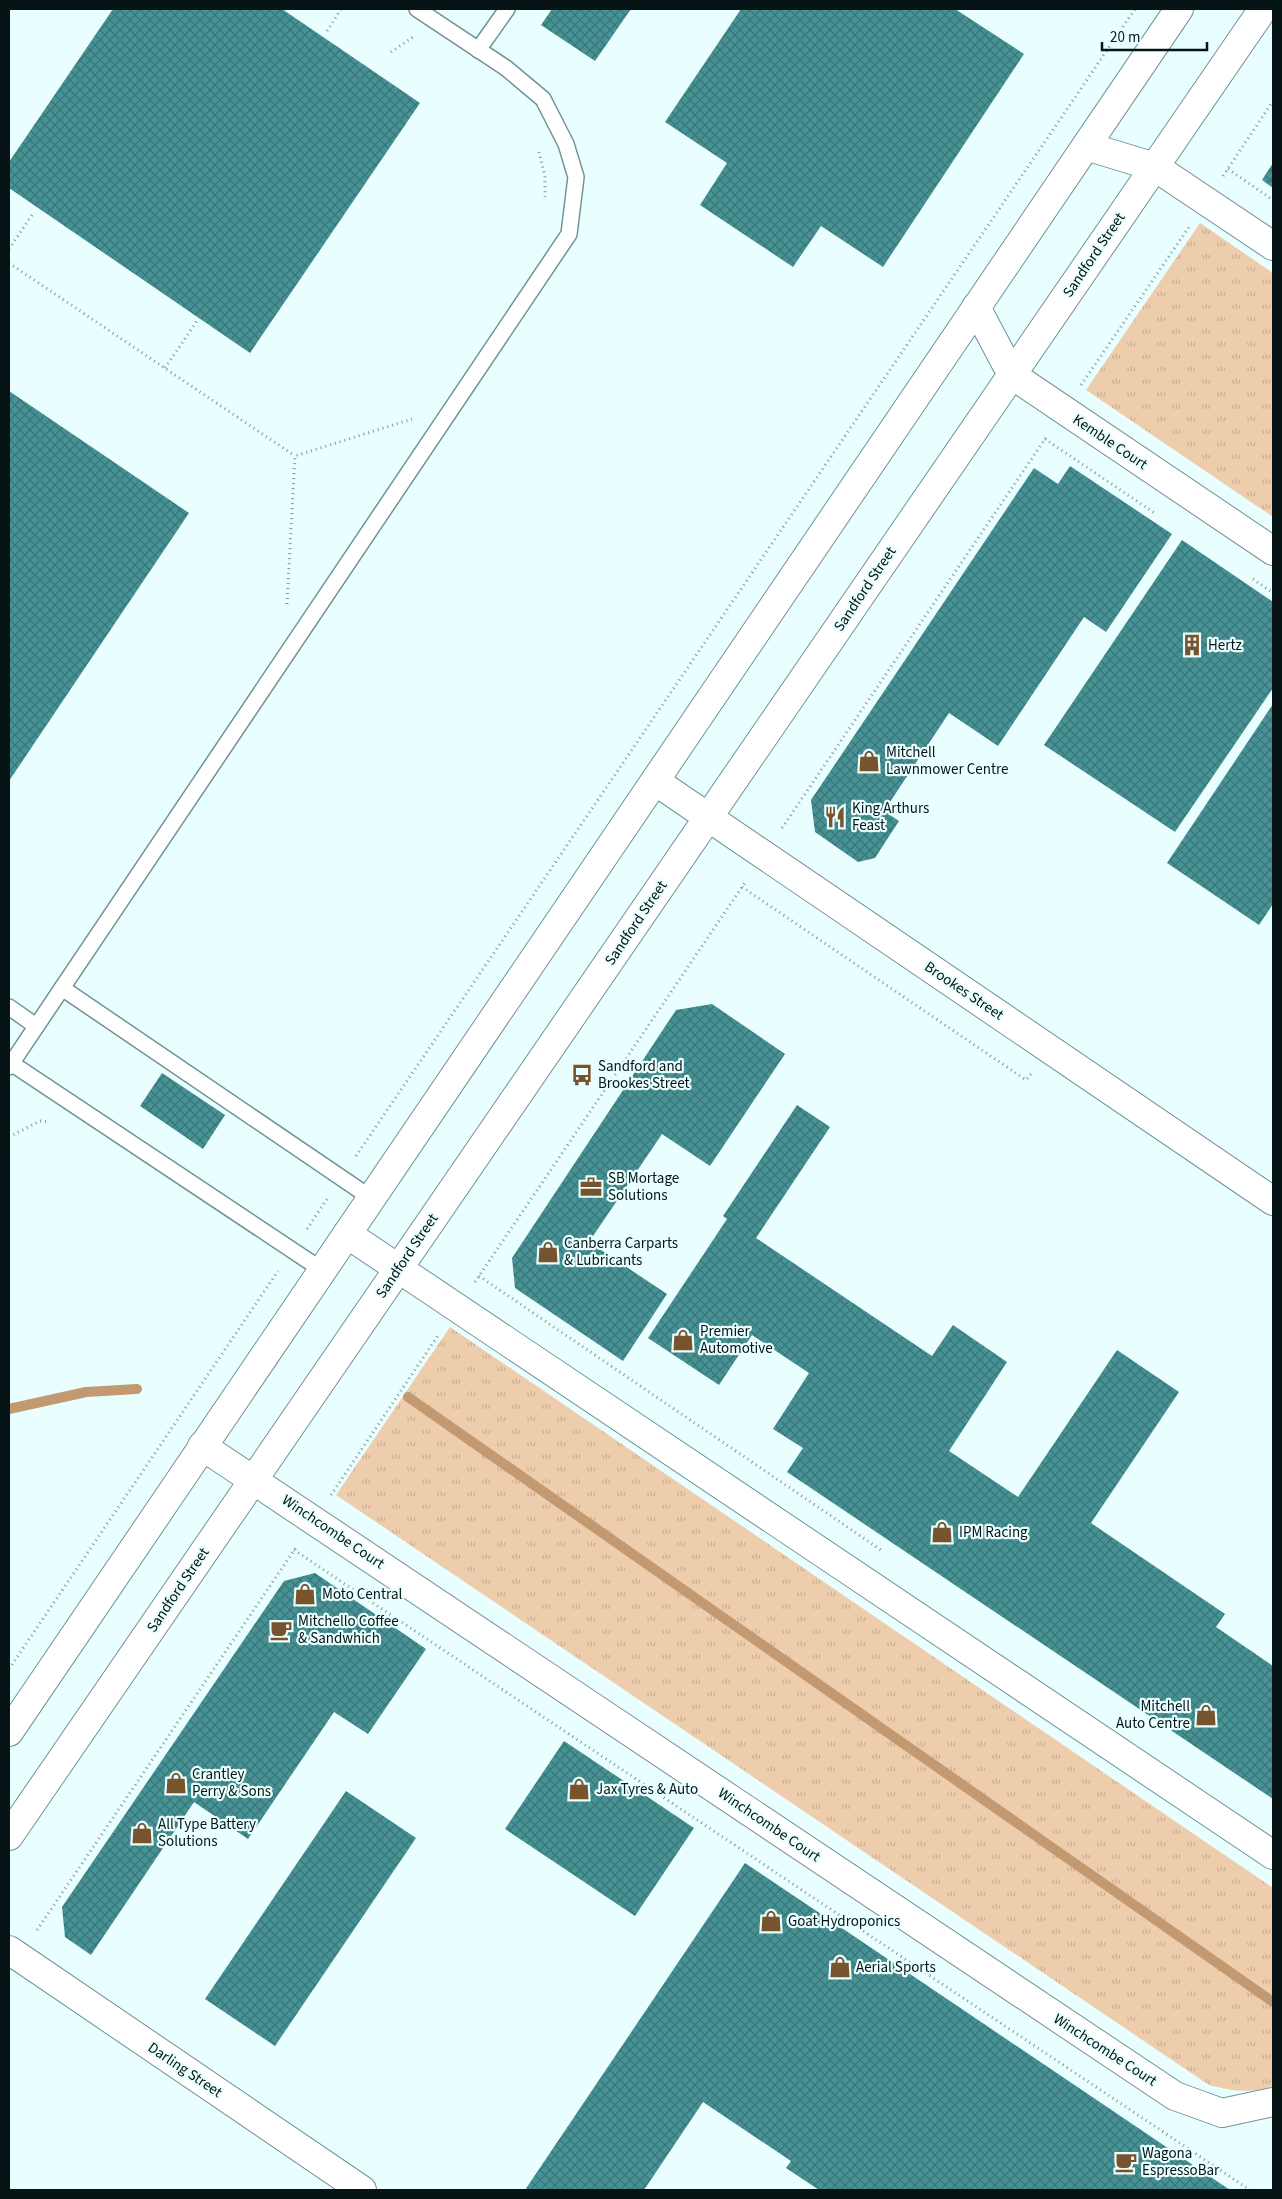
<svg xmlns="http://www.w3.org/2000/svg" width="1282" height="2199" viewBox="0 0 1282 2199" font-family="'Source Sans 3',sans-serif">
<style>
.grass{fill:url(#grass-tufts)}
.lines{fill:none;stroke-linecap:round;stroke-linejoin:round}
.stream{stroke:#c29970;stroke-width:10}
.building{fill:url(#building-cross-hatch)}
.service-casing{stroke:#729394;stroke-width:18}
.minor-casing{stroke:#729394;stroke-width:30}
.secondary-casing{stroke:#729394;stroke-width:30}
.path{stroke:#859697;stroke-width:3;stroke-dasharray:1 4;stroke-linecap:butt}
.service{stroke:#fff;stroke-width:15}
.minor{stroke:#fff;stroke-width:28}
.secondary{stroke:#fff;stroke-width:28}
.labels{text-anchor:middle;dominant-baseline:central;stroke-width:4.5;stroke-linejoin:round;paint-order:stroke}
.street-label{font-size:15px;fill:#071415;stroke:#e9fefe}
.poi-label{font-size:15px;fill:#071415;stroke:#e9fefe;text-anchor:start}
</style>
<defs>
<pattern id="grass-tufts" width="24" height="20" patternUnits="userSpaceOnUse" patternTransform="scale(1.25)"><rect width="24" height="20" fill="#eecdad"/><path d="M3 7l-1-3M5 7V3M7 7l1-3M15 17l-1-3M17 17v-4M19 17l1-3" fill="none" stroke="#cbaf94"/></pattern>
<pattern id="building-cross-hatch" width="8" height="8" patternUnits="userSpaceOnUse" patternTransform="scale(1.25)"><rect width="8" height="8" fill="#479295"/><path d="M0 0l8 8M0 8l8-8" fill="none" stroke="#397678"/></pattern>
</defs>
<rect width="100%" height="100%" fill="#e9fefe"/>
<g class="grass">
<polygon points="1200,223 1273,273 1273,517 1086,390"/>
<path d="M450,1327L1273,1888V2086C1251,2094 1232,2091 1209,2085L336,1495Z"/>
</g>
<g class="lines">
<g class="stream">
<polyline points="408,1397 1273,2002"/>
<polyline points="9,1409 86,1392 137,1389"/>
</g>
</g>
<g class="building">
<polygon points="113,9 282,9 420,103 250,353 9,188 9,162"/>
<polygon points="552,9 631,9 595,61 541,25"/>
<polygon points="741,9 955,9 1024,54 883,267 821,226 793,267 700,205 727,163 665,122"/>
<polygon points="1273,163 1273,188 1262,180"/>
<polygon points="9,391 189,513 9,781"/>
<polygon points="1070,466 1172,534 1106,632 1084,617 998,746 949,713 884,811 899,821 875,858 858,862 815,832 811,800 1034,468 1058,484"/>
<polygon points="1182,540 1273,602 1273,688 1175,832 1044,745"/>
<polygon points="1273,704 1273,904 1259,925 1167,863"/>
<polygon points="712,1004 785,1054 710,1166 662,1134 589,1242 667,1294 623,1361 515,1288 512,1258 676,1010"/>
<polygon points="162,1073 225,1115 203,1149 140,1106"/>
<polygon points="797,1105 830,1127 756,1238 932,1356 953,1325 1007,1362 949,1451 1018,1497 1117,1350 1179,1392 1091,1523 1225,1614 1216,1627 1273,1666 1273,1799 787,1472 803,1448 773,1429 809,1373 752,1335 719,1385 648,1338 727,1219 723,1216"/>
<polygon points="315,1573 426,1649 368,1734 334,1712 248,1839 194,1802 91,1955 65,1937 62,1907 284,1581"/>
<polygon points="564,1741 694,1828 635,1916 505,1829"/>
<polygon points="346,1791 416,1838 275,2046 205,1999"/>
<polygon points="745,1863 827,1918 1230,2190 819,2190 786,2168 791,2161 703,2102 644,2190 525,2190"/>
</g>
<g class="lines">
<g class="service-casing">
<g id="service">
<polyline points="478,50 507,9"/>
<polyline points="62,988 371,1198"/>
<polyline points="9,1007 36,1026"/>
<polyline points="11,1063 322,1270"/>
<polyline points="9,1067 569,234 576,177 566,144 543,99 506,68 417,9"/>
</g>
</g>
<g class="minor-casing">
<g id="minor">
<polyline points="1086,146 1155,167 1273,246"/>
<polyline points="976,307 1012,375 1273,551"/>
<polyline points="655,781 1273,1201"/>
<polyline points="347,1234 1273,1855"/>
<polyline points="202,1446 1175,2096 1222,2113 1273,2102"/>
<polyline points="9,1950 362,2190"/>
</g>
</g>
<g class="secondary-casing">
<g id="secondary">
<polyline points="9,1732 1179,9"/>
<polyline points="9,1836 1263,9"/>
</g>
</g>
<g class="path">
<polyline points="327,31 341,9"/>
<polyline points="391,52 413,37"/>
<polyline points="539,152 545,176 545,197"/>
<polyline points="1228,169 1273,200"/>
<polyline points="1223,176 1273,101"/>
<polyline points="9,249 34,212"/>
<polyline points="9,263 295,456"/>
<polyline points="165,368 199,318"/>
<polyline points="1081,385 1189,227"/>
<polyline points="1045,439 1156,514"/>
<polyline points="1253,579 1273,593"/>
<polyline points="287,604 295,456 412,419"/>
<polyline points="782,828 1047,436"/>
<polyline points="742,887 1026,1080 1031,1074"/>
<polyline points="9,1137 40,1121 50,1122"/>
<polyline points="356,1156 1135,9"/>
<polyline points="307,1229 327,1199"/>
<polyline points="479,1276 881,1550"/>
<polyline points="475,1282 746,881"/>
<polyline points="331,1495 439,1334"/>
<polyline points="294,1550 1250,2190"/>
<polyline points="9,1669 278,1271"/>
<polyline points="37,1930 297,1546"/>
</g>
<use href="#service" class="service"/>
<use href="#minor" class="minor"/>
<use href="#secondary" class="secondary"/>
</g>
<defs>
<g id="building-bare" transform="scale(1.725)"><path d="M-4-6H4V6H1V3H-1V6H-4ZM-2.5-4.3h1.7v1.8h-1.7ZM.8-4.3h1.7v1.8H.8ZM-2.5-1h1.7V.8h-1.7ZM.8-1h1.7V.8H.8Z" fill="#78542e" stroke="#e9fefe" stroke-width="2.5" paint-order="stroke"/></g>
<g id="shop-bare" transform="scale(1.725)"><path d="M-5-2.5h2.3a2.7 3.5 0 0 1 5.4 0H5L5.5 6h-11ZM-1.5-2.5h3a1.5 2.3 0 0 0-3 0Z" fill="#78542e" stroke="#e9fefe" stroke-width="2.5" paint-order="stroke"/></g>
<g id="restaurant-bare" transform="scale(1.725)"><path d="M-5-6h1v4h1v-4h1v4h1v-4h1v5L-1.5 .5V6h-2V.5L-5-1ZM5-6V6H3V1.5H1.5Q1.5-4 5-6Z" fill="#78542e" stroke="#e9fefe" stroke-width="2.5" paint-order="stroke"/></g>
<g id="bus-bare" transform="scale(1.725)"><path d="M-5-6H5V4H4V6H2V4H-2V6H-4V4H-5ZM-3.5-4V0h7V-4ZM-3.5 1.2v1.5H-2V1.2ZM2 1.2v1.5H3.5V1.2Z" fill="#78542e" stroke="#e9fefe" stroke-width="2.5" paint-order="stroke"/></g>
<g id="office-bare" transform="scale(1.725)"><path d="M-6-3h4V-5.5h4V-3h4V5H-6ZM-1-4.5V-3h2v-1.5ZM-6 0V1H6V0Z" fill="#78542e" stroke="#e9fefe" stroke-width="2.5" paint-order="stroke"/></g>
<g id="cafe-bare" transform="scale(1.725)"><path d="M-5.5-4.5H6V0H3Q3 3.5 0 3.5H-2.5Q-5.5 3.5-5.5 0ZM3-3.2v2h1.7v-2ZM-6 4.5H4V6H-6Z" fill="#78542e" stroke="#e9fefe" stroke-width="2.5" paint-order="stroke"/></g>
</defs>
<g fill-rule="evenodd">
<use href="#building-bare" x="1192" y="645"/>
<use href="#shop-bare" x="869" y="761"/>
<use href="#restaurant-bare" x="835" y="817"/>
<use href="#bus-bare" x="582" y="1075"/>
<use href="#office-bare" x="591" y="1187"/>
<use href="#shop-bare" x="548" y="1252"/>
<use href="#shop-bare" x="683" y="1340"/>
<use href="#shop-bare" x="942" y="1532"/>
<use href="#shop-bare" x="305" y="1594"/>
<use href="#cafe-bare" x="281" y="1630"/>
<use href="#shop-bare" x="1206" y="1715"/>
<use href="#shop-bare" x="176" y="1783"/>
<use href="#shop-bare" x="579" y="1789"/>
<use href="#shop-bare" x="142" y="1833"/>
<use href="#shop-bare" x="771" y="1921"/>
<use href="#shop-bare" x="840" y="1967"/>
<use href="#cafe-bare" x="1126" y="2162"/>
</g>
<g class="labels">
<g class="street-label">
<text transform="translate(1094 255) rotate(-56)">Sandford Street</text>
<text transform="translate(1110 442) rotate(34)">Kemble Court</text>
<text transform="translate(865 589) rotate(-56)">Sandford Street</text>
<text transform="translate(636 923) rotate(-56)">Sandford Street</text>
<text transform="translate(964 991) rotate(34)">Brookes Street</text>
<text transform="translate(407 1256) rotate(-56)">Sandford Street</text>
<text transform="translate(333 1532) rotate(34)">Winchcombe Court</text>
<text transform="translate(178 1590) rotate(-56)">Sandford Street</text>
<text transform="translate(769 1825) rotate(34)">Winchcombe Court</text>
<text transform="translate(1105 2050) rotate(33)">Winchcombe Court</text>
<text transform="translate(185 2070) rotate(34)">Darling Street</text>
</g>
<g class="poi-label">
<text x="1208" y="645">Hertz</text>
<text x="886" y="752">Mitchell<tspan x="886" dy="17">Lawnmower Centre</tspan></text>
<text x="852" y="808">King Arthurs<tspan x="852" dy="17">Feast</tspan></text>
<text x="598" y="1066">Sandford and<tspan x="598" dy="17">Brookes Street</tspan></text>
<text x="608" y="1178">SB Mortage<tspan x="608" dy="17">Solutions</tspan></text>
<text x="564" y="1243">Canberra Carparts<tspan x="564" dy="17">&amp; Lubricants</tspan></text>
<text x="700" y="1331">Premier<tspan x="700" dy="17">Automotive</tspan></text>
<text x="959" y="1532">IPM Racing</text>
<text x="322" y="1594">Moto Central</text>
<text x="298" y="1621">Mitchello Coffee<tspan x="298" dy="17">&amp; Sandwhich</tspan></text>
<text x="1190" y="1706" text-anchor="end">Mitchell<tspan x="1190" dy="17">Auto Centre</tspan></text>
<text x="192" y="1774">Crantley<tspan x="192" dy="17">Perry &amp; Sons</tspan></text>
<text x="596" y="1789">Jax Tyres &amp; Auto</text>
<text x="158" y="1824">All Type Battery<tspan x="158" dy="17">Solutions</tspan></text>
<text x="788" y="1921">Goat Hydroponics</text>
<text x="856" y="1967">Aerial Sports</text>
<text x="1142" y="2153">Wagona<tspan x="1142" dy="17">EspressoBar</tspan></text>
</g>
</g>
<rect width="1282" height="2199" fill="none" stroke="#071415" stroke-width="20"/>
<path d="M1102 42v8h105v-8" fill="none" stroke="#071415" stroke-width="2.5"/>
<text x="1110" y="42" font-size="15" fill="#071415" stroke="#e9fefe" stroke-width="4" paint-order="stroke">20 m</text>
</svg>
